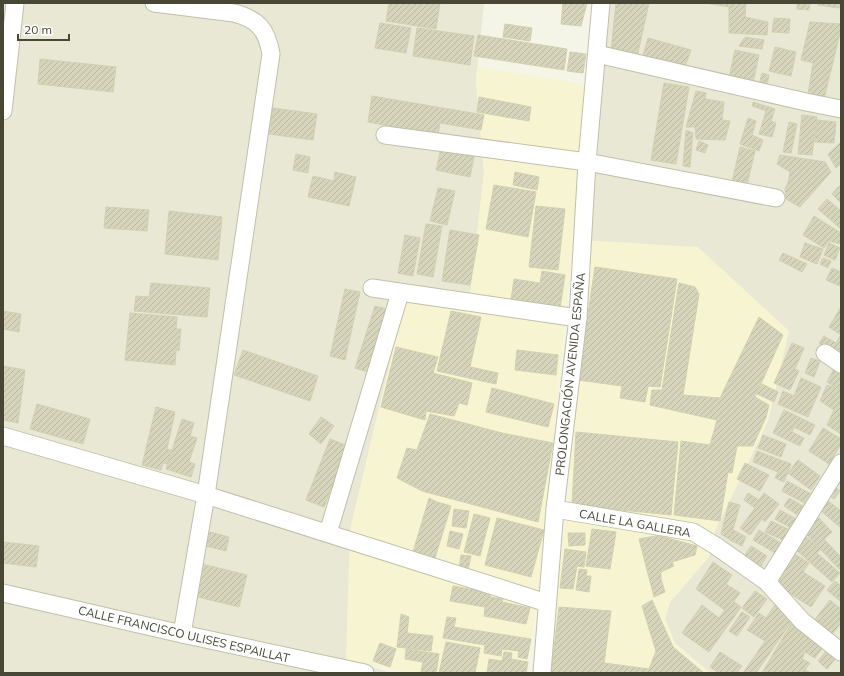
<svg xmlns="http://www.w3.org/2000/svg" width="844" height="676" viewBox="0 0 844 676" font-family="Mulish,sans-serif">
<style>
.residential{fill:#e8e8d5}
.commercial{fill:#f7f4d2}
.building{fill:url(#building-hatch);stroke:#d1d0af}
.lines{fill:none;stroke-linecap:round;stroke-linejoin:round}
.minor-casing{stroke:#c0c0aa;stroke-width:19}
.minor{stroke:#fff;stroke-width:17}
.labels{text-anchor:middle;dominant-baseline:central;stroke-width:4;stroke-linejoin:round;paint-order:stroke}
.street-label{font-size:12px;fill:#484736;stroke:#fff}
</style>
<defs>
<pattern id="building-hatch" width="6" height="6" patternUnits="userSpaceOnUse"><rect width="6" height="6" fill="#d6d5bc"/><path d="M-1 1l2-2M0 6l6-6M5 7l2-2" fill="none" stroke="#b9b8a2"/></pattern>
</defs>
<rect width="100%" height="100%" fill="#f4f4e7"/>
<g class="residential">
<polygon points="3,3 484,3 476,81 484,173 470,296 346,659 391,673 3,673"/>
<polygon points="602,3 841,3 841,673 710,673 675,643 665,619 670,602 709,557 715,531 768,421 789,331 581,240"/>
</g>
<g class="commercial">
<polygon points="477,67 588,85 538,591 527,673 414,673 346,660 350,529 404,303 470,296 484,173 476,81"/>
<polygon points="581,240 698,247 789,331 768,421 715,531 708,558 670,602 665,619 675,643 710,673 547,673 555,591 568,505"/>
</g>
<g class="building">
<polygon points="389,3 440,3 436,29 386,21"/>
<polygon points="563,3 587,3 581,26 561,24"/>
<polygon points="616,3 649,3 637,57 611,51"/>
<polygon points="705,3 746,3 745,17 768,22 767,35 729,33 729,7"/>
<polygon points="797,3 810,3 809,10 797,9"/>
<polygon points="818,3 840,3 839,8 818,5"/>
<polygon points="774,18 790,19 789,33 772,32"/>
<polygon points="810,22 841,24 841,29 824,99 808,95 813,63 801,60"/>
<polygon points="380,23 411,28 406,53 375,48"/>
<polygon points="505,24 532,28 530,41 503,37"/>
<polygon points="417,28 474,36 470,65 413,56"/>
<polygon points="478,35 567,49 564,70 474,56"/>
<polygon points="745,37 764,40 762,49 739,46"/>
<polygon points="648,38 691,50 683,72 642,59"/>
<polygon points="775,47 796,52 791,76 769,71"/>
<polygon points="735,50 759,55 753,83 729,78"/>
<polygon points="570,52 586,54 583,73 567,71"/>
<polygon points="40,59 116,67 113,92 38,84"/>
<polygon points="762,73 769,75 767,86 759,85"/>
<polygon points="664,83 689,87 676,164 651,160"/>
<polygon points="696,91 706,93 705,99 724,102 722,120 730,121 725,140 696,139 695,127 686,127"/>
<polygon points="372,96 484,115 481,130 440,123 438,135 368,122"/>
<polygon points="479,97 531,107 529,121 477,112"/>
<polygon points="753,102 775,109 771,121 776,123 772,137 759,134 766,111 752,106"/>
<polygon points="273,108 317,114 313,140 269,134"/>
<polygon points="802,115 817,117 812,155 798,154"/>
<polygon points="748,118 756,121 752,135 763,140 759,151 740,144"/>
<polygon points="817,120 836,122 834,143 815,142"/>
<polygon points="789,122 797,124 791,153 783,152"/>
<polygon points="686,130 693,133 690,167 683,166"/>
<polygon points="699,141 708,145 705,153 696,150"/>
<polygon points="841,142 841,164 836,168 828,154"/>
<polygon points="740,147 755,151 747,185 732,182"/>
<polygon points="441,149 474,157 470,177 436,170"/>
<polygon points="296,154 310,157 308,173 293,170"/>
<polygon points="780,155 825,162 831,172 800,207 786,199 785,188 788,183 790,172 777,164"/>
<polygon points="335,172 356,177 349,206 308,197 313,176 334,181"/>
<polygon points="515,172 539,177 537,190 513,185"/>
<polygon points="494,185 536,192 528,237 486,229"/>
<polygon points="839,186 841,189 841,203 832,194"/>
<polygon points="438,188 455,191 447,225 430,221"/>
<polygon points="827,199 841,211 841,229 818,209"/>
<polygon points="536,206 565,209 558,270 529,267"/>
<polygon points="106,207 149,210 147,231 104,228"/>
<polygon points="169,211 222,217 218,260 165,254"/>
<polygon points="814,216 841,233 841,244 829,241 824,248 803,235"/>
<polygon points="426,224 442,226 433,277 417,274"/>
<polygon points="450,230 479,235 470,285 442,281"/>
<polygon points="405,235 420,238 413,276 398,273"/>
<polygon points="805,243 823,249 817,264 800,257"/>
<polygon points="829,243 840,248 835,260 824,255"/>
<polygon points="783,253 807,264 802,272 779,260"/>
<polygon points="823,258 831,261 828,268 820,264"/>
<polygon points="595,267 677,279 660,387 648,386 645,402 620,398 622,386 578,380"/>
<polygon points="832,268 841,272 841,282 840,286 826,280"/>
<polygon points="542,271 565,275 560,308 511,300 514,279 540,283"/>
<polygon points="151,283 210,288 207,317 134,311 136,296 149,297"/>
<polygon points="679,283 695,287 699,294 683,395 720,398 759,317 783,335 755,397 769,405 766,417 753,446 737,446 732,473 728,472 720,521 674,515 681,441 710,445 717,420 650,405 652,390 662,390"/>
<polygon points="345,289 360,292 345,360 330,356"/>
<polygon points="375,306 387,309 368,372 355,368"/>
<polygon points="841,307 841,335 829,327"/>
<polygon points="3,311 21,314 19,332 3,329"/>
<polygon points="451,311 481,317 470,367 498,373 496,384 437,371"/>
<polygon points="130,313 177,317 176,329 181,329 179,351 176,350 175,365 125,360"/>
<polygon points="824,336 836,343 840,336 841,337 841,357 819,343"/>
<polygon points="792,343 804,348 795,369 799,371 790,390 774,383"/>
<polygon points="396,347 438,357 433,373 472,383 467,405 459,403 454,416 426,411 425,420 381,407"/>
<polygon points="243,350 318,376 310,401 234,375"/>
<polygon points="517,350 558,355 556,375 515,370"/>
<polygon points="811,358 820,361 814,377 805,373"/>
<polygon points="3,366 25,370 18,423 3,420"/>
<polygon points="835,367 841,370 841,386 839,389 827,382"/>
<polygon points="801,378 821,387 808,417 778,404 783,391 794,396"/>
<polygon points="762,384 778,392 774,402 757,394"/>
<polygon points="827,385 841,389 841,434 827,425 834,410 820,401"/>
<polygon points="492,388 554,404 548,427 486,412"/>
<polygon points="37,404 90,419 83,444 30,429"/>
<polygon points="156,407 175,412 167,449 171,450 168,464 163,463 161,470 142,465"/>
<polygon points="784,410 815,425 810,435 794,427 792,432 804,438 800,446 773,433"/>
<polygon points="430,414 502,433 553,443 538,522 422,491 397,478 407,448 417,450"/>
<polygon points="321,417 334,426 321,444 309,434"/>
<polygon points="182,419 194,423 190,436 197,438 189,462 195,464 191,477 166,469"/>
<polygon points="823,428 841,439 841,444 829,464 809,451"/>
<polygon points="576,432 678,442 671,515 572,505"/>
<polygon points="763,435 786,444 781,457 758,448"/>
<polygon points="330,439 348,446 324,507 306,500"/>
<polygon points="757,451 791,464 784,482 775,478 778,472 753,462"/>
<polygon points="798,460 820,476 811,490 788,473"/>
<polygon points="745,463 769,475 760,491 737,479"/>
<polygon points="787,481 811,494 806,504 782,491"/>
<polygon points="833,486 840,491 834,499 827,494"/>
<polygon points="748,493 759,500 764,493 779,504 765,522 762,519 750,535 740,528 755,508 744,500"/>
<polygon points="429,498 437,502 451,506 435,558 413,552"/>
<polygon points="789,498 803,506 798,515 784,506"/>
<polygon points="828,501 841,511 841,528 820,510"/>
<polygon points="729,502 740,505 730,540 721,534"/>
<polygon points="454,509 469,511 466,528 452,526"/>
<polygon points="780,510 796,519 791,528 775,519"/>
<polygon points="474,514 490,518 480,556 464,552"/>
<polygon points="497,518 544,530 531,577 485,565"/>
<polygon points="819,518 832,532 824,539 841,557 841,571 804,532"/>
<polygon points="771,521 790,530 785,541 765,532"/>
<polygon points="592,529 616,532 610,569 586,566"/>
<polygon points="733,530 746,537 742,546 730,540"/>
<polygon points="759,530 781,543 775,553 753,540"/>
<polygon points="450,531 463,534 459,549 447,546"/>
<polygon points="210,532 229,537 226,551 206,546"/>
<polygon points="568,533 585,533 585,545 569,546"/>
<polygon points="656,536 664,537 697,546 695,555 672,562 674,566 661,572 661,579 665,592 654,597 639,539"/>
<polygon points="806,537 821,549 817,553 840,573 832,582 795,549"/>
<polygon points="3,542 39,546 36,567 3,563"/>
<polygon points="751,546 767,556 761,566 744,556"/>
<polygon points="565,549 586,552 584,567 577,566 573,589 560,588"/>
<polygon points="795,554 809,563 803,572 825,586 811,607 775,584"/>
<polygon points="461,555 471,556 468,570 459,568"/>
<polygon points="713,562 732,575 726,584 740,593 726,611 696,589"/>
<polygon points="202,564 247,575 239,607 194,596"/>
<polygon points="579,569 587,570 586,576 591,576 589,592 576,590"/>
<polygon points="835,581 841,586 840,601 827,590"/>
<polygon points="453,586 491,593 490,597 503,599 502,602 530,608 526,624 484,616 485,607 450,601"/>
<polygon points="755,591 767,599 754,617 742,608"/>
<polygon points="652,600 673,647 704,673 551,673 559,607 611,611 604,663 649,669 656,651 642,606"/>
<polygon points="732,600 741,607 709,652 682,633 702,605 719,618"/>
<polygon points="830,600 841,609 841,623 831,636 813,622"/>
<polygon points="775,605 794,618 756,673 743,673 765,641 747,630 759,613 766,618"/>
<polygon points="742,612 750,617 737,636 729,631"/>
<polygon points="401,614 409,617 407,633 433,636 431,651 397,647"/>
<polygon points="447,617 456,618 454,627 531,639 527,659 518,657 519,651 502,649 501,656 484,653 485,645 443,638"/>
<polygon points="791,624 824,646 815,658 805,652 802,659 810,663 805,670 811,673 762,673"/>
<polygon points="446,642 480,648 475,673 439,673"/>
<polygon points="380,643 396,649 390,667 373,661"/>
<polygon points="406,649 439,654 436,673 421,672 423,662 405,659"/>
<polygon points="826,651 836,658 827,669 818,661"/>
<polygon points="504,652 512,653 511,659 528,662 526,673 487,673 489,659 502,661"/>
<polygon points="720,652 742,666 737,673 719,673 710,667"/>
</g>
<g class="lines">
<g class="minor-casing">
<g id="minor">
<path d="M154,3L234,13C258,19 267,30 271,54L206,495L182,634"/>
<polyline points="597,54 806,102 841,109"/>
<polyline points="3,111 15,3"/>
<polyline points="385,135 587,162 776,198"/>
<polyline points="372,288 578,318"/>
<polyline points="825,353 841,364"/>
<polyline points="3,436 206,495 547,603"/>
<polyline points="555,509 693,532 716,546 767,582 802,621 841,652"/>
<polyline points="328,533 400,293"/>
<polyline points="767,582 841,463"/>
<polyline points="3,593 182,634 365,673"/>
<polyline points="542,673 555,509 578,318 587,162 601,3"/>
</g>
</g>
<use href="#minor" class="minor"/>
</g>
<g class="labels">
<g class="street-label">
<text transform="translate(570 374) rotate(-84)">PROLONGACIÓN AVENIDA ESPAÑA</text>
<text transform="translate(635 523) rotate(10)">CALLE LA GALLERA</text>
<text transform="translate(184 634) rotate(13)">CALLE FRANCISCO ULISES ESPAILLAT</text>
</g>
</g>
<rect width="844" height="676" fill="none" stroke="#484736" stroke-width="8"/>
<path d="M18 34v6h51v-6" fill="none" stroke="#484736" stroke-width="2"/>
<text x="24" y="34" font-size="12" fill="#484736" stroke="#ffffff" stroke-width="3" paint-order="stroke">20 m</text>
</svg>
